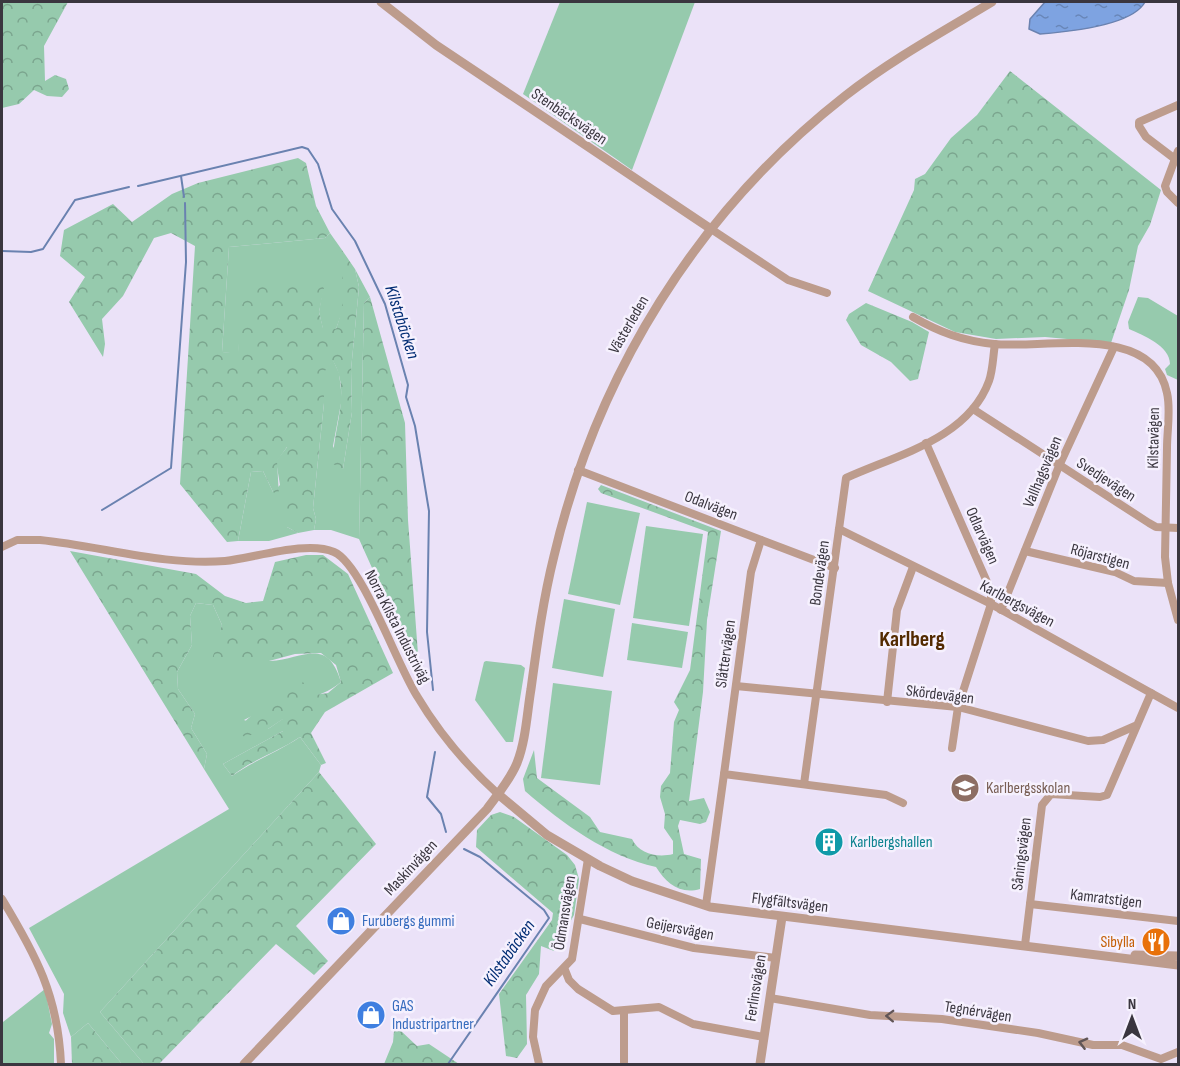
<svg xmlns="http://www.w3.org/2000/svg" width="1180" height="1066" viewBox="0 0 1180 1066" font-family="'Sofia Sans Condensed',sans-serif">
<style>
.grass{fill:#96caad}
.forest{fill:url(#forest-crowns)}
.water{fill:url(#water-ripples);stroke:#6a82b0;stroke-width:1.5}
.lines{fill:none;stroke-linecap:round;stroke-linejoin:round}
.stream{stroke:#6a82b0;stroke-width:2}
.minor{stroke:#bd9c8d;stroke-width:8}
.tertiary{stroke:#bd9c8d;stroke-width:9}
.oneway{stroke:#615556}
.labels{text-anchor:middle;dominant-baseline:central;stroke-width:5;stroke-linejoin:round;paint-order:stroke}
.street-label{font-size:16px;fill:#3a363f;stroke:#f6f1fe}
.education-label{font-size:16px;fill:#785e54;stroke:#f6f1fe;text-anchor:start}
.culture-label{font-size:16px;fill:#0d838f;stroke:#f6f1fe;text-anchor:start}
.shop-label{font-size:16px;fill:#366cbe;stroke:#f6f1fe;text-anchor:start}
.food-label{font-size:16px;fill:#c56008;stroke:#f6f1fe;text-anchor:end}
.water-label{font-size:18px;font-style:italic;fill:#022d74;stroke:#f6f1fe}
.district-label{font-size:22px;font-weight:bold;fill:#532a00;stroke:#f6f1fe}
</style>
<defs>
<pattern id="forest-crowns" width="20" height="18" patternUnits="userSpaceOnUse" patternTransform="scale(1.5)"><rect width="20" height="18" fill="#96caad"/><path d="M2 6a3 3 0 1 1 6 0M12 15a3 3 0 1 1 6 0" fill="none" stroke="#7ba58e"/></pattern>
<pattern id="water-ripples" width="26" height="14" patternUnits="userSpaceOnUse" patternTransform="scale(1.5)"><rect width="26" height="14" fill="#7ea3e1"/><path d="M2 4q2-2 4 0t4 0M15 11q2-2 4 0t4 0" fill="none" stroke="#6886b8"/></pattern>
</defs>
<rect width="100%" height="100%" fill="#ebe2f8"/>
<g class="grass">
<polygon points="560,2 695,2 632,170 523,94"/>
<polygon points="330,233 342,250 344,290 343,309 336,329 323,329 319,312 323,288 243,302 238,354 222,352 229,247 325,238"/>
<polygon points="355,269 370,297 364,303 359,539 331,530 314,530 316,519 313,508 324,403 324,371 333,360 339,373 342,398 333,446 343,469 352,412 351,370 359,287"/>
<path d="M1138,297L1148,298L1178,316V380L1167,375L1165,369L1170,364C1170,346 1143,335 1129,329L1128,322Z"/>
<polygon points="288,446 287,527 298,533 269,541 238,541 251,472 263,471 273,492 280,485 276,461"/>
<polygon points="587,502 640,513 620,605 568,594"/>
<polygon points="646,526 703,534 689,626 633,618"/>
<polygon points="564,599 615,609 603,677 552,668"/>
<path d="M196,603L213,605L222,625L219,640C230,645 259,661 270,661C304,659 327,636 341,682C317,703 274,703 244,720L268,729L284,718L283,731L223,764L232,776C253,761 278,752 300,737L321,765L319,772L100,1012L144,1064H122L88,1023L71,1037L63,1013L64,994L29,928L229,809L204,769L207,754L191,728L195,714L178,689L177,672L192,645L190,616Z"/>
<polygon points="632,623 688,632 682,668 627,660"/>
<polygon points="486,661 521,665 525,668 513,742 506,742 475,700 484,662"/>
<polygon points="553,683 612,691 600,785 541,778"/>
<polygon points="45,989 52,1024 49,1033 54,1039 54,1063 2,1064 3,1022"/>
</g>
<g class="forest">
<polygon points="2,2 68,2 44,46 45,81 55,75 66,79 69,89 62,97 47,96 34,90 19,104 2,108"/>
<polygon points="1010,71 1161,190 1150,225 1138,246 1129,290 1111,343 1045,337 996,339 955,332 868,291 914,190 915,179 925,174 951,138 977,115"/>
<path d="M298,158L306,163L316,206L330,233L325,238L229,247L222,352L238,353C239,340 238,313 243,302C253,278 294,281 315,280L324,288L319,312L323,328L336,329C348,297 340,282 342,250L355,269L359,287L351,370L352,412L343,469L333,464C332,429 352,393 333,361L324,372V403L313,508L316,519L314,530L298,533L287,527V447L277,461L279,496L273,492L263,471L251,472L238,541L227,542L180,484L195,246L171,233L154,238L123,296L102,319L105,344L103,357L69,302L85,277L60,256L64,230L113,204L132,222L172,194L198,183Z"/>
<polygon points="370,297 405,423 408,520 418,654 404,639 359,539 364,303"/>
<polygon points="866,303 912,322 929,332 918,379 910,381 891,362 861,345 846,320 849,314"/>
<path d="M601,485L721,531L707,620L703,692L689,801L704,798L710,812L706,822L700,824L680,820L678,826L684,854L701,859L700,889C680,895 666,883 656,867C607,856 563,824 525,791L523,779L534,750L537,778L590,817L600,832L632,839C639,854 658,858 673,854V841L664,828L665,814L660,797L661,786L670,773L674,722L679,710L674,702L690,670L708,532L601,493L598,489Z"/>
<path d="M70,551L196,574L225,596L246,603L263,601L275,562L306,555H323L348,574L393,673L325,712L311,733L326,763L321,765L300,737C278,752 253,759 232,776L223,764L283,731V719L268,729L245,737L236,732C247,715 282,693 300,679L315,695L328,693L341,682L336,665L321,653L295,654L269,661L211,663L222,625L213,605L196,603L190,616L192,645L177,672L178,689L195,714L191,728L207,754L204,769Z"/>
<polygon points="319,772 376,844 296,926 328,961 314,975 276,944 159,1064 144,1064 100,1012"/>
<polygon points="500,812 514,817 567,855 575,865 579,879 574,915 554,951 541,946 539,974 526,995 527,1044 517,1058 506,1056 499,994 552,920 553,913 476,847 477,830 491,815"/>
<polygon points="88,1023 122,1064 72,1064 71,1037"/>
<polygon points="400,1030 417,1046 429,1044 459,1064 384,1064 393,1042 394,1031"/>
</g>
<path class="water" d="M1045,2H1145C1132,26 1066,32 1040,34L1029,29L1030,19Z"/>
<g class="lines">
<g class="stream">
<polyline points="181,176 184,197"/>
<polyline points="138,186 302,147 308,149 318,164 332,209 355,241 385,304 408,385 406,397 415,426 429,511 427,632 433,690"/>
<polyline points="2,251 31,252 43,249 75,200 129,187"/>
<polyline points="102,510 171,468 186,262 185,203"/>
<polyline points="435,752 427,797 441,814 446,832"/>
<polyline points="448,1064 549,918 544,910 480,857 464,849"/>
</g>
<g class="minor">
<polyline points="1178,151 1165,186 1167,192 1178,203"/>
<polyline points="1175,159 1146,137 1139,126 1139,122 1178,105"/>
<polyline points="711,229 788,280 827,293"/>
<path d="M913,317C939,332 963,341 994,344C1043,349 1153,322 1167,393C1171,410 1167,430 1167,448C1166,484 1166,521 1165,557L1168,583L1178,620"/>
<polyline points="973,409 1149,523 1156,527 1178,528"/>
<polyline points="926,443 991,591 991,604 958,707 952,748"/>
<polyline points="578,470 835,568"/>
<polyline points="839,529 991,604 1178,708"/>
<polyline points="761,540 751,572 724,774 886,795 903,803"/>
<path d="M2,547L17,540H40C101,546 164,566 225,561C255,558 307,540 334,552C362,564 397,665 417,696C439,733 466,765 498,794"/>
<polyline points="1025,551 1115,572 1134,581 1168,583"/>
<polyline points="1001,610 1059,466 1114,347"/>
<polyline points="736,686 958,707 1088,741 1103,740 1135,726"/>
<polyline points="887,702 897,610 913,567"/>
<path d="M804,784L846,478C896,455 968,439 989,381C993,370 993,356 995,344"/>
<path d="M2,899C36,955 58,996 61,1064"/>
<polyline points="1030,904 1178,921"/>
<polyline points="706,905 724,774"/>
<polyline points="580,919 694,948 776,958"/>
<polyline points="1025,945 1042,805 1051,794 1100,797 1107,795 1151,693"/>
<polyline points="565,970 569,980 578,989 613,1011 659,1007 693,1024 764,1037"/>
<polyline points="770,998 870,1015 942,1019 1038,1033 1093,1045 1122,1045 1161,1059 1178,1052"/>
<polyline points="539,1064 533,1037 535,1010 546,986 572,959 588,859"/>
<polyline points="624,1064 624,1012"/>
</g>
<g class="tertiary">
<polyline points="381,2 436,45 711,229"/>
<polyline points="498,794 547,835 600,866 632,881 710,907 1178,965"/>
<polyline points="1135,955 1178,956"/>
<path d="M244,1064L487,809C498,794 510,780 517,763C526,740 527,713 531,689C537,645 543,600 554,556C597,374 697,212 845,96C891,60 942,32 992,2"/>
<polyline points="760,1064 782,917"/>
</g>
</g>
<defs><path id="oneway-chevron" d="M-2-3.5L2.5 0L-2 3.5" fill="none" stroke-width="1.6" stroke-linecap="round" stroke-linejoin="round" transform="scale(1.5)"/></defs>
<g class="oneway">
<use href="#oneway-chevron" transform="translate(890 1016) rotate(-178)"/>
<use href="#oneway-chevron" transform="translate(1083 1043) rotate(-166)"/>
</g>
<defs>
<g id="school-disc" transform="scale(1.5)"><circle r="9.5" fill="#8d6e63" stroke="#f6f1fe"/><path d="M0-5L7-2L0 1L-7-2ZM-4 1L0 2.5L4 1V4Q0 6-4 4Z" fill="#fff"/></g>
<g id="building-disc" transform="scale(1.5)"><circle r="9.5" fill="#0f9aa8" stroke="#f6f1fe"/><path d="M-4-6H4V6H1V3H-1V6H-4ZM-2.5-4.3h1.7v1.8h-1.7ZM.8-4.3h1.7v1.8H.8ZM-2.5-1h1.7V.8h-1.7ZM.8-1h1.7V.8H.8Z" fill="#fff"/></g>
<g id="shop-disc" transform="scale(1.5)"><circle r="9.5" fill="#3f7fe0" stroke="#f6f1fe"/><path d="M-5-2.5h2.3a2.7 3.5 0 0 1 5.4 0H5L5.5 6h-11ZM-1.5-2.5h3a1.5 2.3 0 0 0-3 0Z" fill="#fff"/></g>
<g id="restaurant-disc" transform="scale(1.5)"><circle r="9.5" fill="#e8710a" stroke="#f6f1fe"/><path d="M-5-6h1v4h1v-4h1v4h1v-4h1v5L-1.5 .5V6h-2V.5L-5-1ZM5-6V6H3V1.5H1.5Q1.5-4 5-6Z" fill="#fff"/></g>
</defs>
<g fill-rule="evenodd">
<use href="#school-disc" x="965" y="788"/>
<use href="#building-disc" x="829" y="842"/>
<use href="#shop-disc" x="341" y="921"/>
<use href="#restaurant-disc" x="1156" y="942"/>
<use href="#shop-disc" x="371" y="1015"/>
</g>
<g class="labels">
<g class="street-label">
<text transform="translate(569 117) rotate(34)">Stenbäcksvägen</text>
<text transform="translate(629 325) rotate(-60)">Västerleden</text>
<text transform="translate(1154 438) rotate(-89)">Kilstavägen</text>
<text transform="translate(1043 472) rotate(-67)">Vallhagsvägen</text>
<text transform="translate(1106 480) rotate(33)">Svedjevägen</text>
<text transform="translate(711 506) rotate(21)">Odalvägen</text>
<text transform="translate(982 536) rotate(66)">Odlarvägen</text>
<text transform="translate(1100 557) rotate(15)">Röjarstigen</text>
<text transform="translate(820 573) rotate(-82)">Bondevägen</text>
<text transform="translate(1017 604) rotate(28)">Karlbergsvägen</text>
<text transform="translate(397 627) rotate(63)">Norra Kilsta Industriväg</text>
<text transform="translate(726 654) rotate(-82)">Slåttervägen</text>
<text transform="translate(940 695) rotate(7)">Skördevägen</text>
<text transform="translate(1022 854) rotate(-83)">Såningsvägen</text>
<text transform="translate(411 868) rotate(-47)">Maskinvägen</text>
<text transform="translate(1106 899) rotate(7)">Kamratstigen</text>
<text transform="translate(790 903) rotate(7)">Flygfältsvägen</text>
<text transform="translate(565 913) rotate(-81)">Ödmansvägen</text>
<text transform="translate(680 929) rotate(11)">Geijersvägen</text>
<text transform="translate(756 988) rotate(-81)">Ferlinsvägen</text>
<text transform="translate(978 1012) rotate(9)">Tegnérvägen</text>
</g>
<g class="education-label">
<text x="986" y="788">Karlbergsskolan</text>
</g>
<g class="culture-label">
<text x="850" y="842">Karlbergshallen</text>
</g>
<g class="shop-label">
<text x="362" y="921">Furubergs gummi</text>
<text x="392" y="1006">GAS<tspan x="392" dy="18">Industripartner</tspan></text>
</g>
<g class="food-label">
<text x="1135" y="942">Sibylla</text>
</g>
<g class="water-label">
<text transform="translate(402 322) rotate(72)">Kilstabäcken</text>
<text transform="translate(509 953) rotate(-55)">Kilstabäcken</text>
</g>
<g class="district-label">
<text x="912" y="639">Karlberg</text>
</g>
</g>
<rect width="1180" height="1066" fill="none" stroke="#3a363f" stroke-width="6"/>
<g transform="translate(1132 1018)" stroke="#f6f1fe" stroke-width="4.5" paint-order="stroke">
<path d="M0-4.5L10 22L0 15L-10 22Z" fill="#3a363f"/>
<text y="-9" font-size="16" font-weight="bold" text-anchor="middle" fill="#3a363f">N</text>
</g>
</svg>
